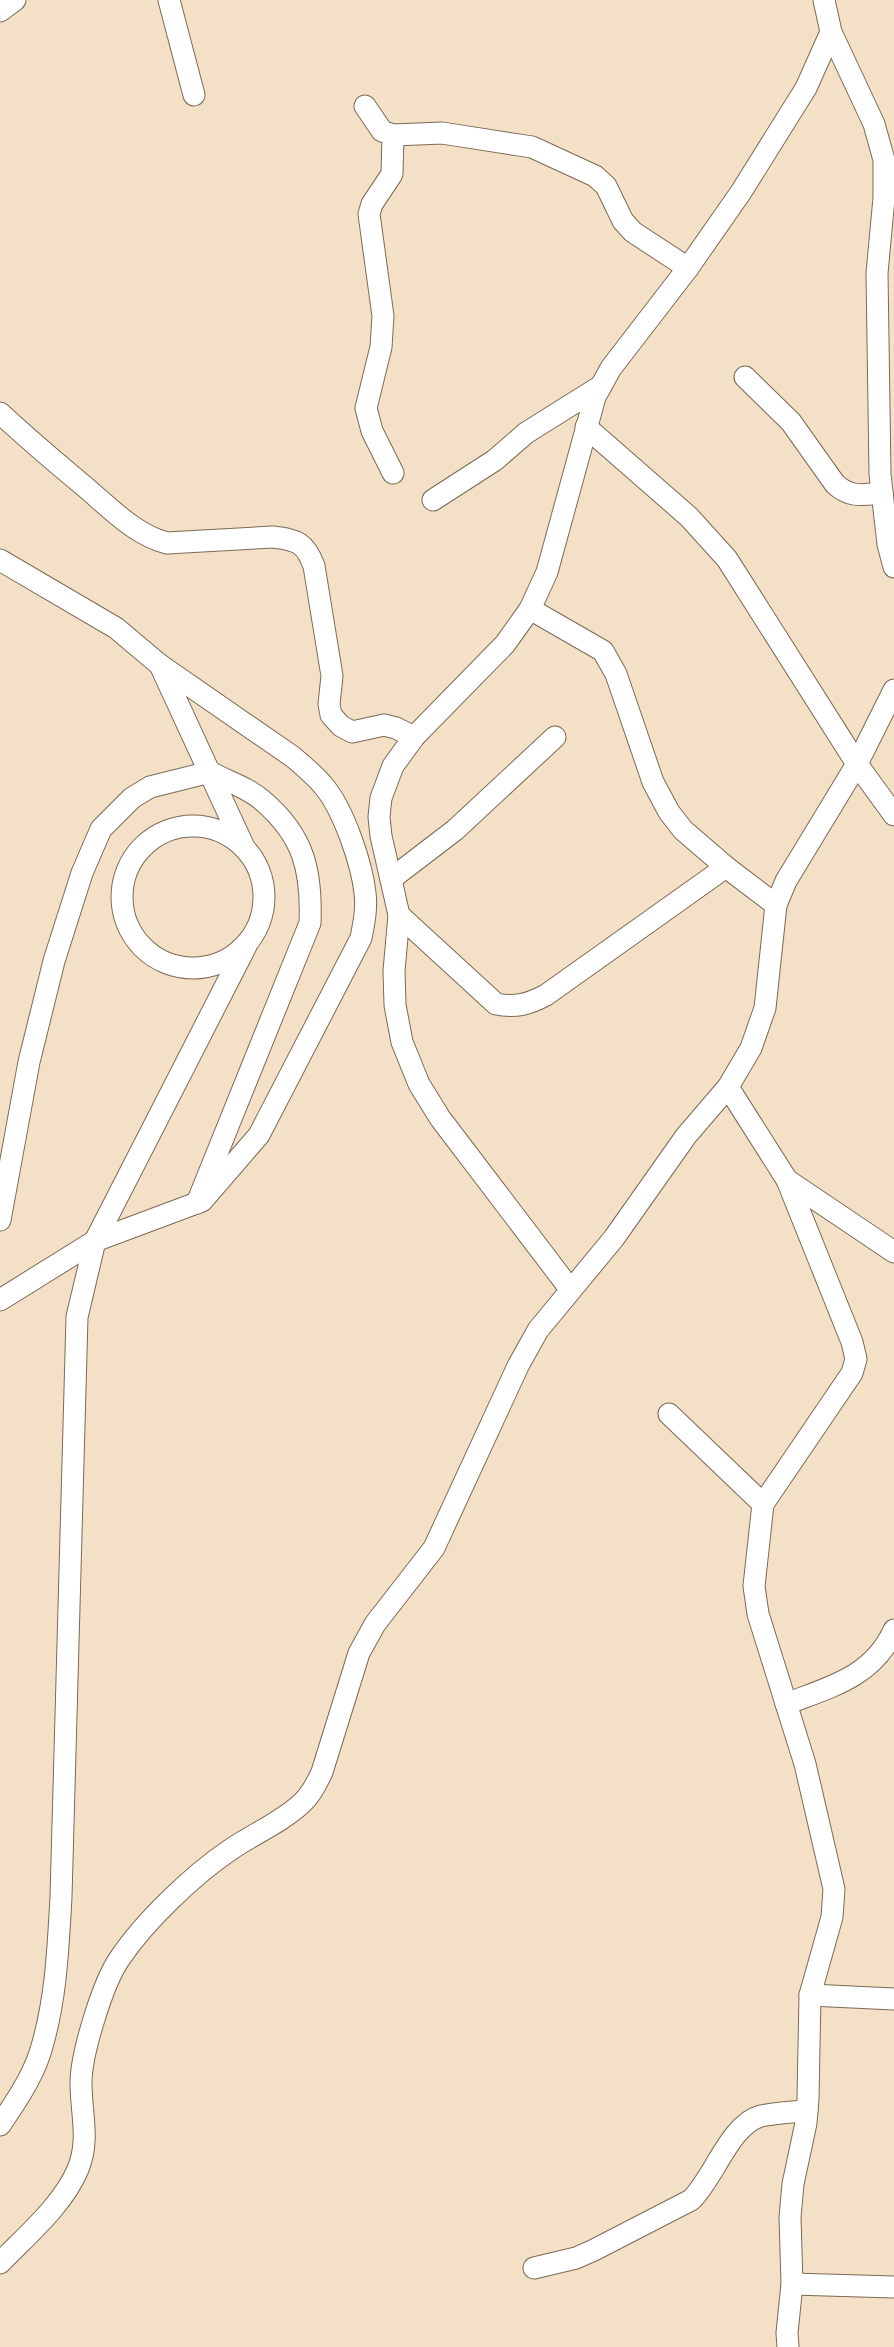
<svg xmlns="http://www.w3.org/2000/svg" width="894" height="2347" viewBox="0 0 894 2347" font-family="'PT Serif',serif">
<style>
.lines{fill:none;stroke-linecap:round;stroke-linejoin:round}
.minor-casing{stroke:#7b6a54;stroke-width:23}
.minor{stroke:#fff;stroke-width:21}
</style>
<rect width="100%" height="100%" fill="#f4e0c7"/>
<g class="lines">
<g class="minor-casing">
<g id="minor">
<polyline points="169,0 194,95"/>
<polyline points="824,0 831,32 874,124 884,160 884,198 877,273 880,474 888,544 894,567"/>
<polyline points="0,11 15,0"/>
<polyline points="365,106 382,131 393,135 442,133 532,147 595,176 606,186 623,221 633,232 688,268"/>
<path d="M745,377L791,422L835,484C850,498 863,495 882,493"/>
<path d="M0,413C27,438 55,462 84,486C109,507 135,535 167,543L273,537C297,540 305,542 314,566L332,676L329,704L331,715L341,726L352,732L384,725L396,728L414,737"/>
<polyline points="586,427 689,517 727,559 857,764 894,815"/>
<polyline points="393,473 372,431 366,408 381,347 383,316 369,214 372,204 392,174 393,135"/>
<polyline points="433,500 495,460 526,433 601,386"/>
<polyline points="0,560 116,628 160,665 243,845"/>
<polyline points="530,609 603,651 616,674 653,782 669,812 683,830 726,867 776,905"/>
<circle cx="193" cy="897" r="71"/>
<polyline points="391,879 455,830 555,737"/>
<path d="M399,915L496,1004C516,1008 529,1004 546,995L726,867"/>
<polyline points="787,1180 894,1252"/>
<path d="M0,1220L29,1062L54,961L82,873L101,829L132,798L150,787L210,772C226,781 249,788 263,801C304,836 312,871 310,923L197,1203"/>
<polyline points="570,1289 440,1118 419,1084 402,1042 395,1005 394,971 399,915 381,836 379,817 381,798 393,766 414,737 505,644 530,609 547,572 595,397 611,368 688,268 741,192 806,88 831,32"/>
<path d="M0,1300L95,1241L202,1201L259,1135L361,938C364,923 367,908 365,893C362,864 344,812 326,789C317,777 305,767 293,757L160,665"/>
<polyline points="669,1414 763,1504 852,1373 856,1359 852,1342 787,1180 728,1087"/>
<polyline points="763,1504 754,1586 758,1614 805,1764 834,1889 832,1917 810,1995 808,2099 806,2123 793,2184 790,2217 792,2284 787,2333 788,2347"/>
<path d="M786,1704C830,1687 873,1677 894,1630"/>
<polyline points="810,1995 894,1999"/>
<path d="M0,2125C15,2103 32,2078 40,2053C56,2002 58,1950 61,1897L77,1317L95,1241L246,946"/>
<path d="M0,2263C27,2235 63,2205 78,2169C90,2140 81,2113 81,2083C81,2054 103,1982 120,1958C145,1921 193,1875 230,1850C253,1834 282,1822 302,1803C311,1795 317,1783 322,1772L359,1653L375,1624L434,1548L518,1366L538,1330L614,1238L686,1136L728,1087L751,1048L765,1008L776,905L786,881L857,764L894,690"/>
<path d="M534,2268L576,2258L594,2250L691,2200C714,2178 730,2124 761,2116C776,2113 792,2112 807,2111"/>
<polyline points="792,2284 894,2287"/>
</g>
</g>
<use href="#minor" class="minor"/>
</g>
</svg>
